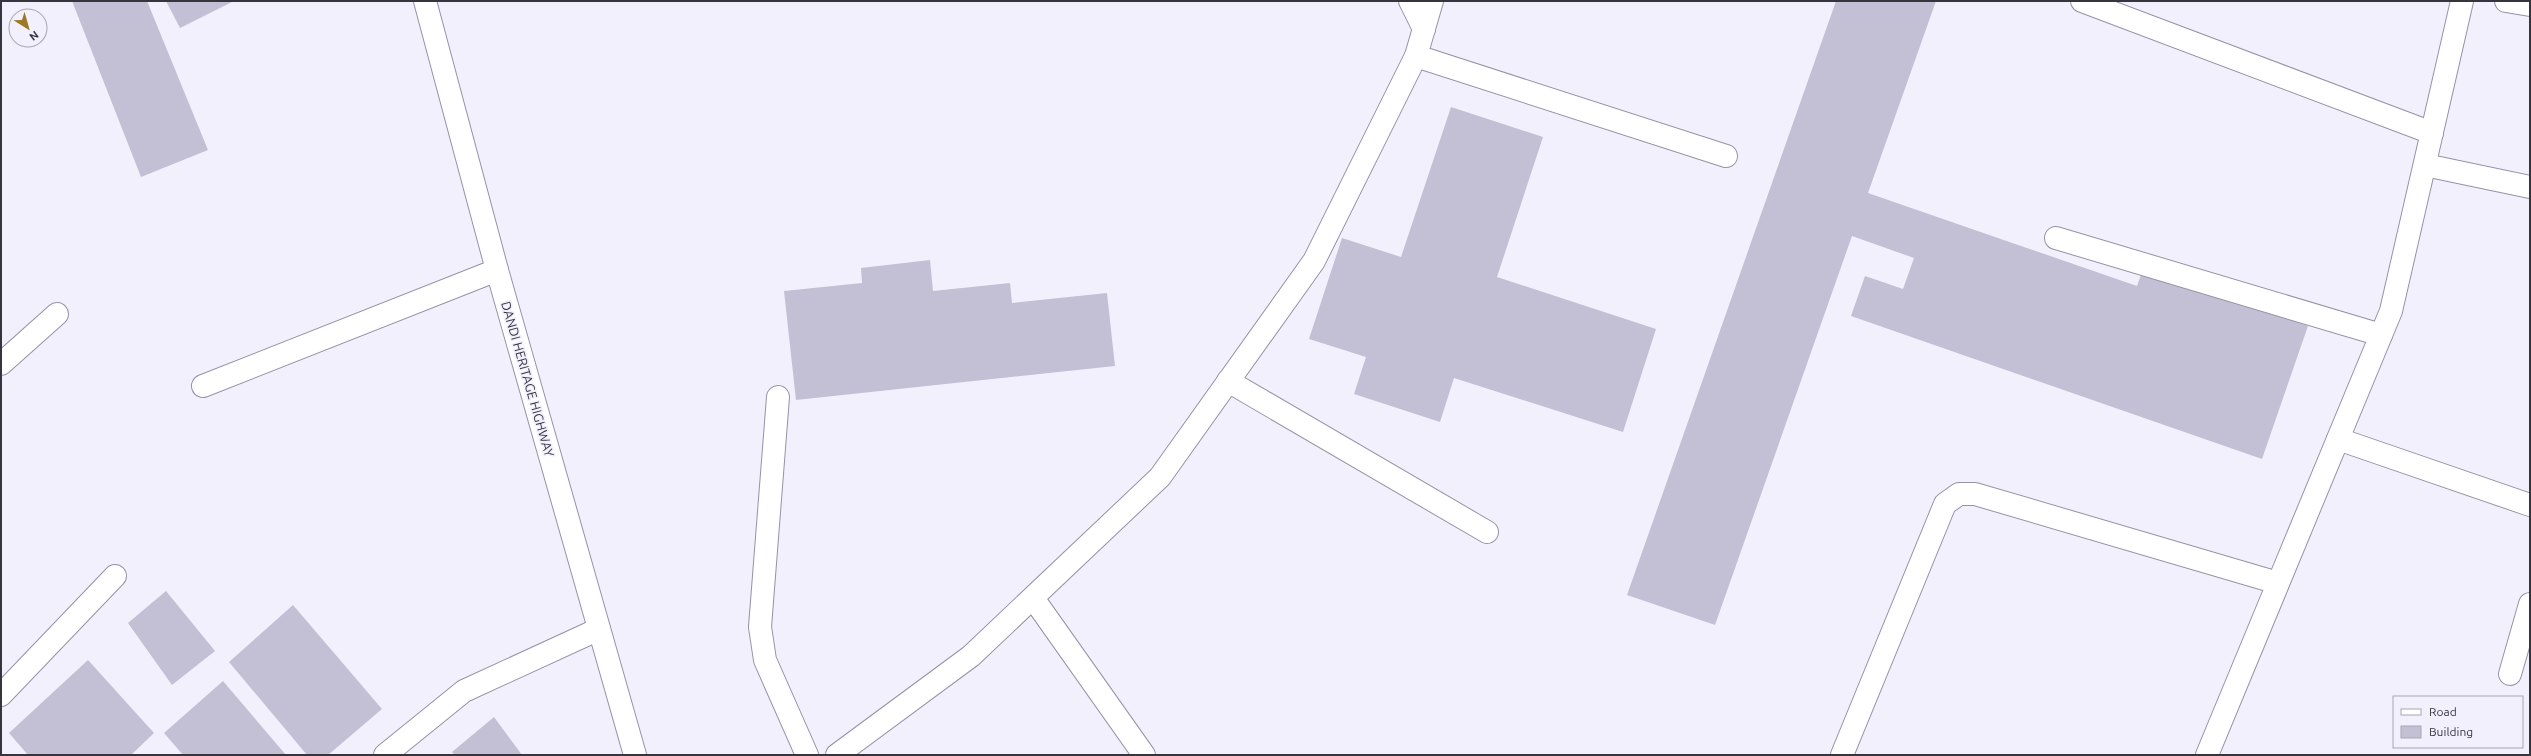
<svg xmlns="http://www.w3.org/2000/svg" width="2531" height="756" viewBox="0 0 2531 756" font-family="Ubuntu,sans-serif">
<style>
.building{fill:#c3bfd5}
.lines{fill:none;stroke-linecap:round;stroke-linejoin:round}
.minor-casing{stroke:#9692a7;stroke-width:24}
.highway-casing{stroke:#9692a7;stroke-width:24}
.minor{stroke:#fff;stroke-width:22}
.highway{stroke:#fff;stroke-width:22}
.labels{text-anchor:middle;dominant-baseline:central;stroke-width:3.5;stroke-linejoin:round;paint-order:stroke}
.street-label{font-size:13px;fill:#36353e;stroke:#f3f0fe}
</style>
<rect width="100%" height="100%" fill="#f3f0fe"/>
<g class="building">
<polygon points="72,1 147,1 208,150 141,177"/>
<polygon points="166,1 234,1 180,28"/>
<polygon points="1836,1 1936,1 1868,193 2137,286 2143,269 2308,326 2262,459 1851,316 1865,276 1903,289 1914,258 1852,236 1715,625 1627,595"/>
<polygon points="1451,107 1543,137 1497,277 1656,329 1623,432 1454,378 1440,422 1354,394 1366,357 1309,339 1342,238 1401,257"/>
<polygon points="930,260 933,291 1010,283 1012,303 1107,293 1115,366 796,400 784,291 862,283 861,268"/>
<polygon points="166,591 215,651 172,685 128,623"/>
<polygon points="293,605 382,709 328,755 307,755 229,662"/>
<polygon points="88,660 154,733 131,755 28,755 9,733"/>
<polygon points="223,681 286,755 183,755 164,733"/>
<polygon points="494,717 522,755 455,755 452,752"/>
</g>
<g class="lines">
<g class="minor-casing">
<g id="minor">
<polyline points="1410,1 1424,29"/>
<polyline points="2082,1 2432,133"/>
<polyline points="2506,1 2530,5"/>
<polyline points="1416,56 1726,156"/>
<polyline points="2425,165 2530,187"/>
<polyline points="2056,238 2381,335"/>
<polyline points="1,364 57,314"/>
<polyline points="1228,381 1487,532"/>
<polyline points="203,386 497,270"/>
<polyline points="778,397 760,627 765,660 807,755"/>
<polyline points="2338,439 2530,505"/>
<polyline points="1033,598 1144,755"/>
<polyline points="2510,674 2530,604"/>
<polyline points="1,695 115,576"/>
<polyline points="385,755 464,691 599,629"/>
<polyline points="837,755 971,656 1160,477 1314,261 1416,56 1432,1"/>
<polyline points="1842,755 1945,504 1959,494 1975,494 2278,583"/>
<polyline points="2207,755 2391,311 2462,1"/>
</g>
</g>
<g class="highway-casing">
<polyline id="highway" points="425,1 497,270 635,755"/>
</g>
<use href="#minor" class="minor"/>
<use href="#highway" class="highway"/>
</g>
<g class="labels">
<g class="street-label">
<text transform="translate(528 379) rotate(74)">DANDI HERITAGE HIGHWAY</text>
</g>
</g>
<rect width="2531" height="756" fill="none" stroke="#36353e" stroke-width="4"/>
<rect x="2393" y="696" width="130" height="52" fill="#f3f0fe" stroke="#a7a5b1"/>
<rect x="2401" y="709" width="20" height="6" fill="#ffffff" stroke="#a7a5b1"/>
<text x="2429" y="716" font-size="12" fill="#36353e">Road</text>
<rect x="2401" y="726" width="20" height="12" fill="#c3bfd5" stroke="#a7a5b1"/>
<text x="2429" y="736" font-size="12" fill="#36353e">Building</text>
<g transform="translate(28 28) rotate(143)"><circle r="19" fill="#f3f0fe" stroke="#a7a5b1"/>
<path d="M0-3L7 15L0 10L-7 15Z" fill="#9d7925"/>
<text y="-6" font-size="11" font-weight="bold" text-anchor="middle" fill="#36353e">N</text>
</g>
</svg>
